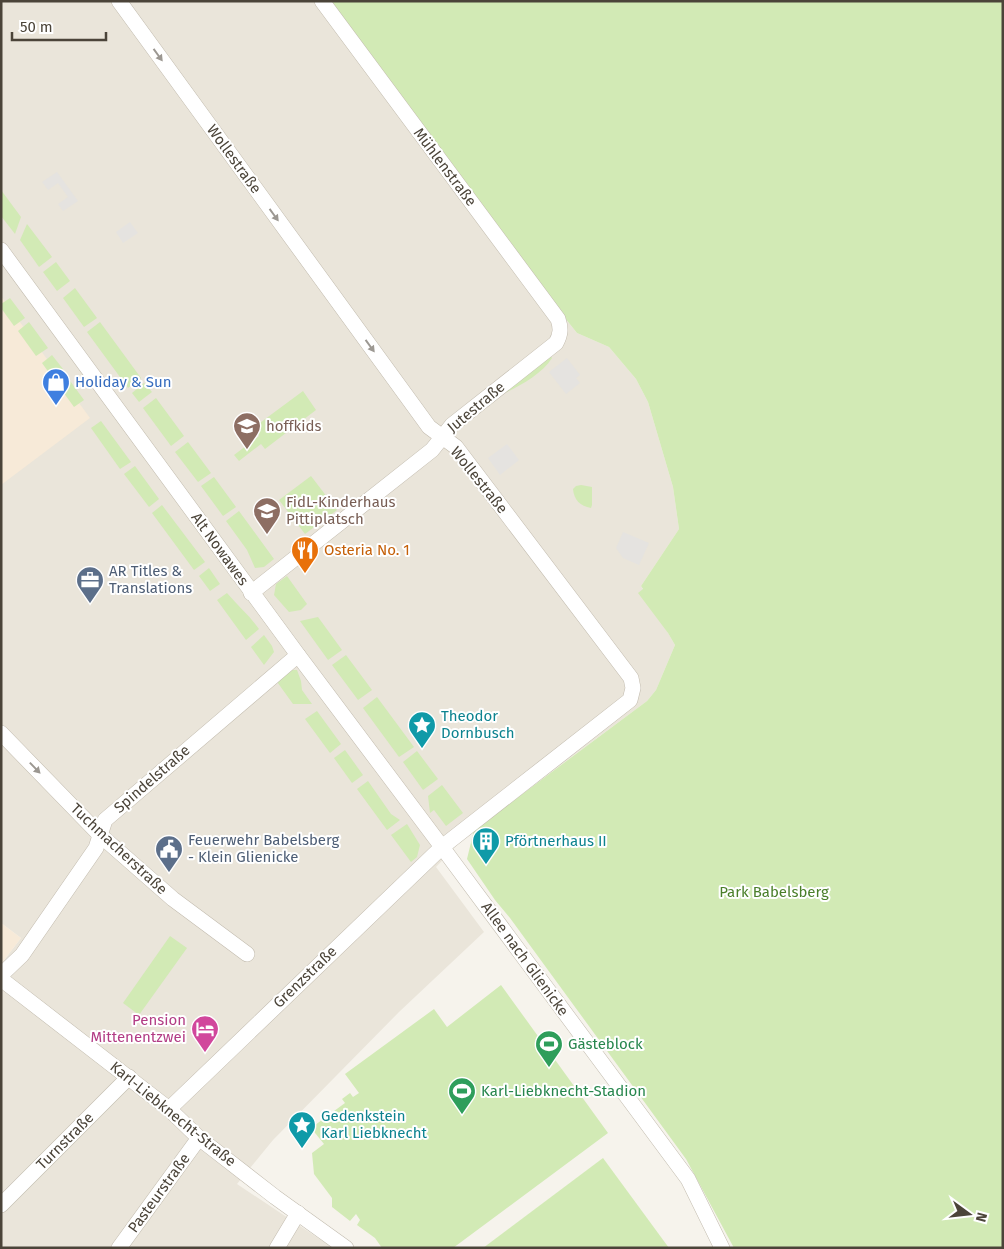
<svg xmlns="http://www.w3.org/2000/svg" width="1004" height="1249" viewBox="0 0 1004 1249" font-family="'Fira Sans',sans-serif">
<style>
.residential{fill:#eae5da}
.commercial{fill:#f7ead8}
.green{fill:#d2eab5}
.parking{fill:#e5e3e0}
.lines{fill:none;stroke-linecap:round;stroke-linejoin:round}
.minor-casing{stroke:#c2bbae;stroke-width:16}
.minor{stroke:#fff;stroke-width:15}
.oneway{fill:#9c9892}
.labels{text-anchor:middle;dominant-baseline:central;stroke-width:4;stroke-linejoin:round;paint-order:stroke}
.street-label{font-size:15px;fill:#4b4439;stroke:#fff}
.shop-label{font-size:15px;fill:#366cbe;stroke:#fff;text-anchor:start}
.education-label{font-size:15px;fill:#785e54;stroke:#fff;text-anchor:start}
.food-label{font-size:15px;fill:#c56008;stroke:#fff;text-anchor:start}
.service-label{font-size:15px;fill:#4e5e75;stroke:#fff;text-anchor:start}
.culture-label{font-size:15px;fill:#0d838f;stroke:#fff;text-anchor:start}
.park-label{font-size:15px;fill:#4a7f2a;stroke:#fff}
.hotel-label{font-size:15px;fill:#b23c85;stroke:#fff;text-anchor:end}
.leisure-label{font-size:15px;fill:#27864d;stroke:#fff;text-anchor:start}
</style>
<rect width="100%" height="100%" fill="#f6f3ec"/>
<polygon class="residential" points="1,1 330,1 565,318 577,333 609,347 636,379 648,402 673,487 679,529 641,586 675,645 656,690 647,701 480,825 457,845 436,867 484,932 399,1012 273,1140 237,1184 333,1248 1,1248 1,964 21,938 1,923"/>
<g class="commercial">
<polygon points="1,296 90,418 1,485"/>
<polygon points="1,923 21,938 1,964"/>
</g>
<g class="green">
<polygon points="330,1 1003,1 1003,1248 734,1248 686,1159 510,918 495,900 467,859 474,830 647,701 656,690 675,645 668,633 638,593 643,589 641,586 679,529 673,487 648,402 636,379 609,347 577,333 565,318"/>
<polygon points="1,190 21,217 15,234 1,216"/>
<polygon points="27,224 52,257 39,267 20,240"/>
<polygon points="56,262 70,281 57,291 43,272"/>
<polygon points="75,288 97,318 84,327 63,298"/>
<polygon points="10,298 25,318 14,326 1,308 1,304"/>
<polygon points="29,322 48,348 36,356 18,331"/>
<polygon points="100,322 141,378 128,388 87,332"/>
<polygon points="52,355 63,369 52,377 42,363"/>
<path d="M550,355L552,358C542,374 521,385 505,393L504,391Z"/>
<polygon points="65,374 84,400 74,407 55,381"/>
<polygon points="144,383 152,392 139,402 132,393"/>
<polygon points="303,391 316,410 265,449 261,444 239,461 234,455 259,436 253,428"/>
<polygon points="156,398 184,436 171,446 143,408"/>
<polygon points="101,421 131,462 120,469 91,428"/>
<polygon points="188,442 211,473 198,482 175,452"/>
<polygon points="135,466 159,499 149,507 124,474"/>
<polygon points="311,476 337,510 305,534 279,500"/>
<polygon points="214,477 236,507 223,516 201,486"/>
<path d="M581,485L592,487V505L591,508C580,506 574,500 573,489L576,486Z"/>
<polygon points="162,505 205,562 194,570 152,513"/>
<polygon points="239,511 274,559 264,567 255,568 247,550 226,521"/>
<polygon points="209,568 220,584 210,591 199,576"/>
<polygon points="287,576 307,604 301,610 289,612 274,595 276,584"/>
<path d="M227,593C238,606 250,616 259,629L246,640L217,600Z"/>
<polygon points="318,617 342,650 328,660 300,621"/>
<polygon points="264,635 272,646 274,652 264,665 251,647"/>
<polygon points="346,655 372,690 358,700 332,665"/>
<polygon points="288,670 297,670 301,681 302,690 312,704 293,704 275,679"/>
<polygon points="377,697 414,747 399,757 363,708"/>
<polygon points="317,711 341,744 330,753 305,719"/>
<polygon points="345,750 363,775 352,783 334,758"/>
<polygon points="417,751 438,779 423,790 403,762"/>
<polygon points="368,781 391,814 400,820 387,830 357,789"/>
<polygon points="442,785 463,813 446,826 434,810 430,813 428,796"/>
<polygon points="407,824 420,845 417,857 411,862 391,835"/>
<polygon points="170,936 187,948 139,1015 123,1003"/>
<polygon points="501,985 608,1133 453,1248 382,1248 375,1238 357,1225 360,1220 356,1214 350,1221 332,1207 332,1198 314,1174 312,1153 324,1144 311,1128 345,1103 342,1099 350,1093 353,1097 359,1093 345,1074 434,1009 447,1027"/>
<polygon points="603,1158 669,1248 483,1248"/>
</g>
<g class="parking">
<polygon points="57,172 78,201 63,211 58,204 68,197 58,183 48,190 42,182"/>
<polygon points="130,222 138,233 123,243 116,232"/>
<polygon points="567,358 580,375 576,378 580,383 566,394 549,372"/>
<polygon points="507,444 519,460 500,475 488,458"/>
<polygon points="623,532 649,543 639,565 623,558 616,548"/>
</g>
<g class="lines">
<g class="minor-casing">
<g id="minor">
<polyline points="119,1 429,427 456,447 631,678 633,688 630,700 442,847 169,1109"/>
<polyline points="1,250 298,655 442,847 688,1179 722,1248"/>
<path d="M251,593L432,450L452,425L556,343C561,334 561,328 558,319L322,1"/>
<polyline points="1,733 100,835 173,899 247,954"/>
<polyline points="1,975 22,955 96,848 105,820 298,655"/>
<polyline points="1,979 169,1109 199,1138 275,1197 346,1248"/>
<polyline points="1,1205 129,1077"/>
<polyline points="119,1248 199,1138"/>
<polyline points="277,1248 298,1213"/>
</g>
</g>
<use href="#minor" class="minor"/>
</g>
<defs><path id="oneway-solid" d="M-6-.8H1V-3.2L6.5 0L1 3.2V.8H-6Z" transform="scale(1.25)"/></defs>
<g class="oneway">
<use href="#oneway-solid" transform="translate(158 55) rotate(54)"/>
<use href="#oneway-solid" transform="translate(274 215) rotate(54)"/>
<use href="#oneway-solid" transform="translate(370 346) rotate(54)"/>
<use href="#oneway-solid" transform="translate(35 768) rotate(46)"/>
</g>
<defs>
<g id="shop-pin" transform="scale(1.4375)"><path d="M0 17L-7.5 6A9.5 9.5 0 1 1 7.5 6Z" fill="#3f7fe0" stroke="#fff"/><path d="M-5-2.5h2.3a2.7 3.5 0 0 1 5.4 0H5L5.5 6h-11ZM-1.5-2.5h3a1.5 2.3 0 0 0-3 0Z" fill="#fff"/></g>
<g id="school-pin" transform="scale(1.4375)"><path d="M0 17L-7.5 6A9.5 9.5 0 1 1 7.5 6Z" fill="#8d6e63" stroke="#fff"/><path d="M0-5L7-2L0 1L-7-2ZM-4 1L0 2.5L4 1V4Q0 6-4 4Z" fill="#fff"/></g>
<g id="restaurant-pin" transform="scale(1.4375)"><path d="M0 17L-7.5 6A9.5 9.5 0 1 1 7.5 6Z" fill="#e8710a" stroke="#fff"/><path d="M-5-6h1v4h1v-4h1v4h1v-4h1v5L-1.5 .5V6h-2V.5L-5-1ZM5-6V6H3V1.5H1.5Q1.5-4 5-6Z" fill="#fff"/></g>
<g id="office-pin" transform="scale(1.4375)"><path d="M0 17L-7.5 6A9.5 9.5 0 1 1 7.5 6Z" fill="#5c6f8a" stroke="#fff"/><path d="M-6-3h4V-5.5h4V-3h4V5H-6ZM-1-4.5V-3h2v-1.5ZM-6 0V1H6V0Z" fill="#fff"/></g>
<g id="sight-pin" transform="scale(1.4375)"><path d="M0 17L-7.5 6A9.5 9.5 0 1 1 7.5 6Z" fill="#0f9aa8" stroke="#fff"/><path d="M0-6L1.8-2.2L6-1.7L2.9 1.2L3.7 5.4L0 3.3L-3.7 5.4L-2.9 1.2L-6-1.7L-1.8-2.2Z" fill="#fff"/></g>
<g id="building-pin" transform="scale(1.4375)"><path d="M0 17L-7.5 6A9.5 9.5 0 1 1 7.5 6Z" fill="#0f9aa8" stroke="#fff"/><path d="M-4-6H4V6H1V3H-1V6H-4ZM-2.5-4.3h1.7v1.8h-1.7ZM.8-4.3h1.7v1.8H.8ZM-2.5-1h1.7V.8h-1.7ZM.8-1h1.7V.8H.8Z" fill="#fff"/></g>
<g id="civic-pin" transform="scale(1.4375)"><path d="M0 17L-7.5 6A9.5 9.5 0 1 1 7.5 6Z" fill="#5c6f8a" stroke="#fff"/><path d="M-.6-6.5H3V-4.5H.6V-3L4-1V1h2V6H-6V1h2V-1L-.6-3ZM-1.2 2.5V6h2.4V2.5Z" fill="#fff"/></g>
<g id="hotel-pin" transform="scale(1.4375)"><path d="M0 17L-7.5 6A9.5 9.5 0 1 1 7.5 6Z" fill="#d1479c" stroke="#fff"/><path d="M-6-4.5h1.5V1H6V5H4.5V3h-9V5H-6ZM-4 0a1.8 1.8 0 1 1 3.6 0ZM.5 0V-2.5h3Q6-2.5 6 0Z" fill="#fff"/></g>
<g id="stadium-pin" transform="scale(1.4375)"><path d="M0 17L-7.5 6A9.5 9.5 0 1 1 7.5 6Z" fill="#2e9e5b" stroke="#fff"/><path d="M0-5a6.5 5 0 1 0 0 10a6.5 5 0 1 0 0-10ZM-3.5-1.8h7v3.6h-7Z" fill="#fff"/></g>
</defs>
<g fill-rule="evenodd">
<use href="#shop-pin" x="56" y="382"/>
<use href="#school-pin" x="247" y="426"/>
<use href="#school-pin" x="267" y="511"/>
<use href="#restaurant-pin" x="305" y="550"/>
<use href="#office-pin" x="90" y="580"/>
<use href="#sight-pin" x="422" y="725"/>
<use href="#building-pin" x="486" y="841"/>
<use href="#civic-pin" x="169" y="849"/>
<use href="#hotel-pin" x="205" y="1029"/>
<use href="#stadium-pin" x="549" y="1044"/>
<use href="#stadium-pin" x="462" y="1091"/>
<use href="#sight-pin" x="302" y="1125"/>
</g>
<g class="labels">
<g class="street-label">
<text transform="translate(234 159) rotate(54)">Wollestraße</text>
<text transform="translate(445 167) rotate(53)">Mühlenstraße</text>
<text transform="translate(476 407) rotate(-40)">Jutestraße</text>
<text transform="translate(479 480) rotate(51)">Wollestraße</text>
<text transform="translate(220 549) rotate(54)">Alt Nowawes</text>
<text transform="translate(152 779) rotate(-41)">Spindelstraße</text>
<text transform="translate(119 849) rotate(43)">Tuchmacherstraße</text>
<text transform="translate(525 959) rotate(54)">Allee nach Glienicke</text>
<text transform="translate(305 977) rotate(-44)">Grenzstraße</text>
<text transform="translate(173 1114) rotate(39)">Karl-Liebknecht-Straße</text>
<text transform="translate(65 1141) rotate(-45)">Turnstraße</text>
<text transform="translate(159 1193) rotate(-54)">Pasteurstraße</text>
</g>
<g class="shop-label">
<text x="75" y="382">Holiday &amp; Sun</text>
</g>
<g class="education-label">
<text x="266" y="426">hoffkids</text>
<text x="286" y="502">FidL-Kinderhaus<tspan x="286" dy="17">Pittiplatsch</tspan></text>
</g>
<g class="food-label">
<text x="324" y="550">Osteria No. 1</text>
</g>
<g class="service-label">
<text x="109" y="571">AR Titles &amp;<tspan x="109" dy="17">Translations</tspan></text>
<text x="188" y="840">Feuerwehr Babelsberg<tspan x="188" dy="17">- Klein Glienicke</tspan></text>
</g>
<g class="culture-label">
<text x="441" y="716">Theodor<tspan x="441" dy="17">Dornbusch</tspan></text>
<text x="505" y="841">Pförtnerhaus II</text>
<text x="321" y="1116">Gedenkstein<tspan x="321" dy="17">Karl Liebknecht</tspan></text>
</g>
<g class="park-label">
<text x="774" y="892">Park Babelsberg</text>
</g>
<g class="hotel-label">
<text x="186" y="1020">Pension<tspan x="186" dy="17">Mittenentzwei</tspan></text>
</g>
<g class="leisure-label">
<text x="568" y="1044">Gästeblock</text>
<text x="481" y="1091">Karl-Liebknecht-Stadion</text>
</g>
</g>
<rect width="1004" height="1249" fill="none" stroke="#4b4439" stroke-width="5"/>
<g transform="translate(969 1214) rotate(105)" stroke="#ffffff" stroke-width="4" paint-order="stroke">
<path d="M0-4L9 19L0 12L-9 19Z" fill="#4b4439"/>
<text y="-8" font-size="14" font-weight="bold" text-anchor="middle" fill="#4b4439">N</text>
</g>
<path d="M12 32v8h94v-8" fill="none" stroke="#4b4439" stroke-width="2.5"/>
<text x="20" y="32" font-size="15" fill="#4b4439" stroke="#ffffff" stroke-width="4" paint-order="stroke">50 m</text>
</svg>
